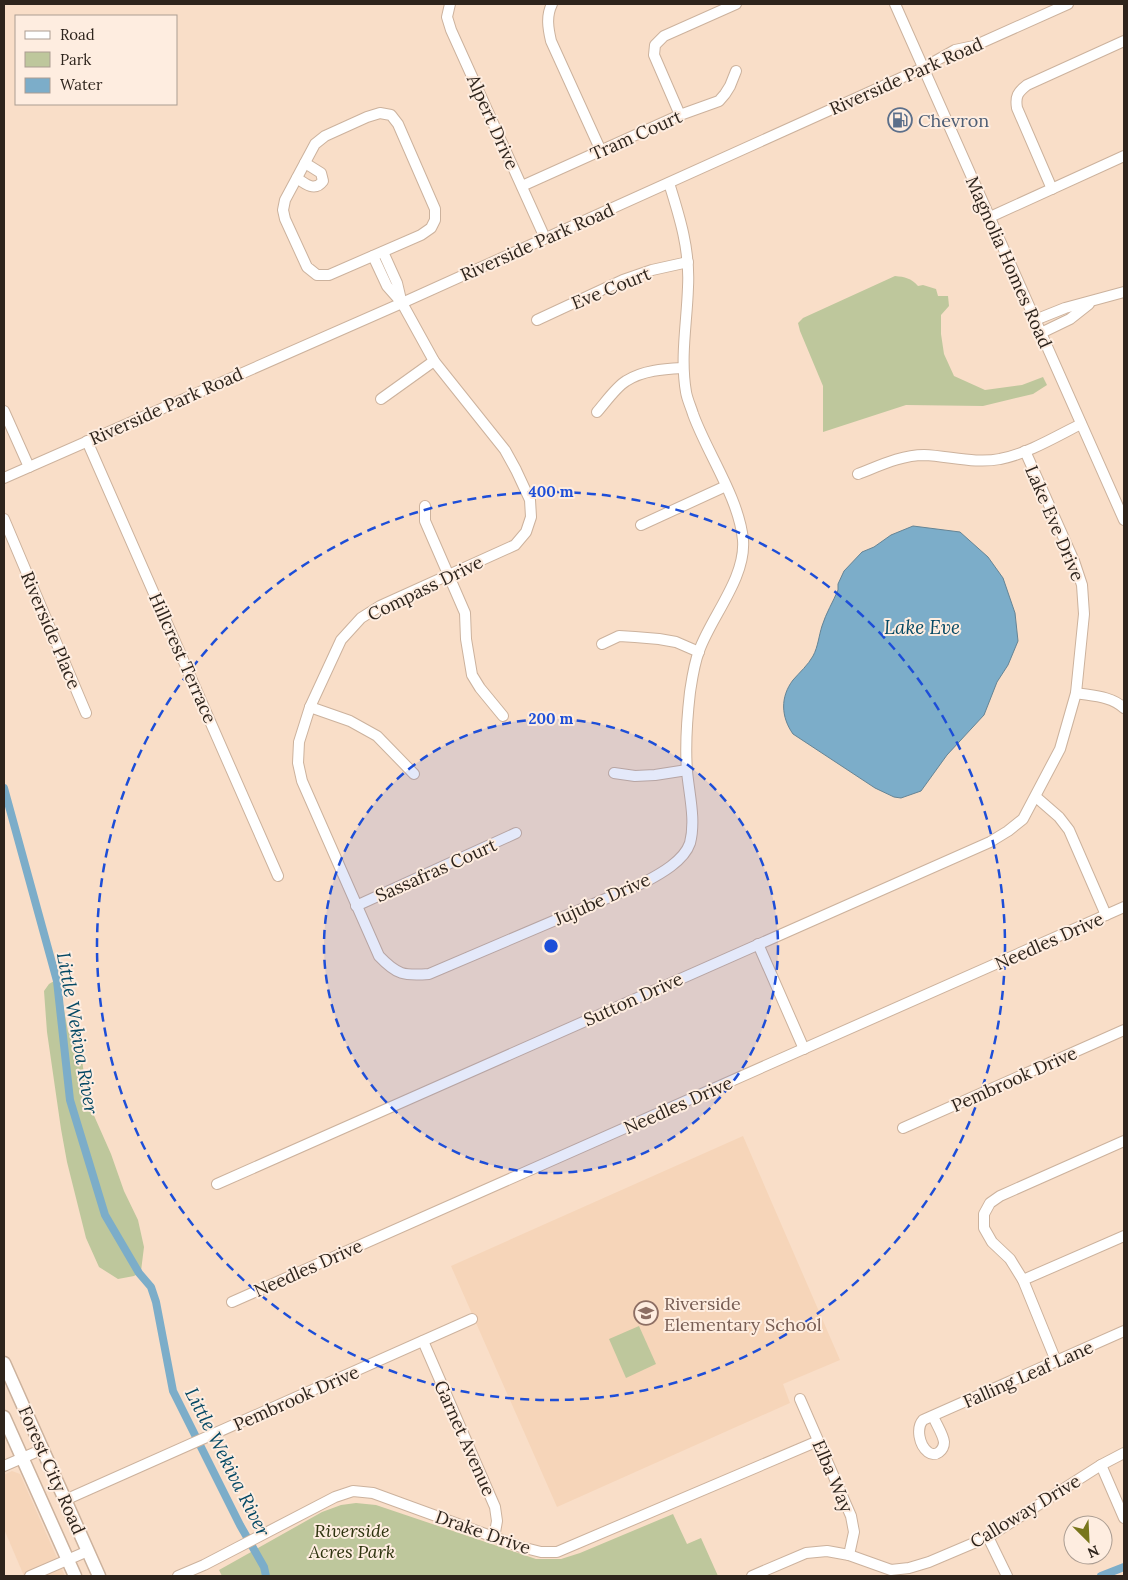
<svg xmlns="http://www.w3.org/2000/svg" width="1128" height="1580" viewBox="0 0 1128 1580" font-family="Lora,serif">
<style>
.built{fill:#f6d5b9}
.green{fill:#bec79c}
.water{fill:#7cadc9;stroke:#658495}
.lines{fill:none;stroke-linecap:round;stroke-linejoin:round}
.canal{stroke:#7cadc9;stroke-width:8}
.minor-casing{stroke:#ccb29d;stroke-width:12}
.major-casing{stroke:#ccb29d;stroke-width:15}
.minor{stroke:#fff;stroke-width:10}
.major{stroke:#fff;stroke-width:12}
.ring{fill:none;stroke:#1d4ed8;stroke-width:2.5;stroke-dasharray:9 6}
.labels{text-anchor:middle;dominant-baseline:central;stroke-width:4;stroke-linejoin:round;paint-order:stroke}
.street-label{font-size:18px;fill:#2e241c;stroke:#feede0}
.service-label{font-size:18px;fill:#4e5e75;stroke:#feede0;text-anchor:start}
.education-label{font-size:18px;fill:#785e54;stroke:#feede0;text-anchor:start}
.park-label{font-size:18px;font-style:italic;fill:#2d330e;stroke:#feede0}
.water-label{font-size:19px;font-style:italic;fill:#044864;stroke:#feede0}
.centre{fill:#1d4ed8;stroke:#feede0;stroke-width:2.5}
.ring-label{font-size:15px;text-anchor:middle;font-weight:bold;fill:#1d4ed8;stroke:#feede0;stroke-width:4;stroke-linejoin:round;paint-order:stroke}
</style>
<rect width="100%" height="100%" fill="#f9dec8"/>
<g class="built">
<polygon points="743,1136 840,1360 783,1384 790,1403 557,1507 451,1266"/>
<polygon points="12,1471 20,1474 65,1576 24,1576 4,1529 4,1475"/>
</g>
<g class="green">
<path d="M895,276C905,277 911,278 918,286L923,285L936,289L938,296H948L949,306L941,315V334L944,354L954,376L985,390L1022,385L1043,377L1047,385L1033,394L983,406L906,405L823,432V386L800,331L798,323L803,318Z"/>
<polygon points="54,981 57,981 61,994 68,1031 82,1060 88,1102 111,1154 124,1191 138,1220 144,1247 141,1271 134,1276 118,1279 99,1267 86,1238 67,1162 61,1129 47,1032 44,991 49,984"/>
<polygon points="639,1326 656,1364 626,1378 609,1339"/>
<polygon points="356,1503 376,1505 536,1559 561,1559 580,1553 673,1514 687,1544 701,1538 718,1576 222,1576 219,1570 322,1512 341,1505"/>
</g>
<path class="water" d="M913,526L960,532L988,557L1003,578L1015,613L1018,641L1008,665L997,682L984,715L947,755L921,791L901,798L894,797L875,788L793,734C781,717 780,697 793,680C800,672 808,665 813,656C818,647 819,635 822,626C826,613 833,602 838,590V584L844,571L862,552L874,547L891,535Z"/>
<g class="lines">
<g class="canal">
<polyline points="4,788 57,981 70,1100 105,1215 139,1273 151,1287 156,1302 173,1391 240,1525 264,1567 266,1576"/>
<polyline points="1101,1576 1124,1567"/>
</g>
<g class="minor-casing">
<g id="minor">
<polyline points="450,4 447,17 451,30 545,238"/>
<path d="M552,4C546,16 548,28 551,41L601,151"/>
<polyline points="895,4 1124,520"/>
<polygon points="380,113 391,115 398,124 435,209 435,220 431,228 421,235 329,275 317,275 307,267 285,219 283,210 285,200 315,144 325,136 367,117"/>
<polyline points="680,115 654,55 655,45 664,36 736,4"/>
<path d="M297,178C305,184 315,192 323,181L321,173L305,163"/>
<polyline points="522,186 680,115 719,101 725,94 730,86 736,71"/>
<path d="M1052,189L1017,108C1015,96 1018,92 1027,85L1124,41"/>
<polyline points="990,217 1124,156"/>
<polyline points="383,252 397,283 401,300"/>
<path d="M373,256L387,286L402,303L434,361L505,450L516,470L530,500L531,517L526,532L515,545L380,606L361,618L341,640L310,707L299,742L298,763L302,781L379,956C397,975 404,976 429,974L645,882C660,874 684,861 690,843C696,820 689,794 687,771C685,745 687,718 690,692C692,679 694,664 699,651C711,617 746,578 743,540C739,498 707,453 693,414C691,407 687,399 686,392C680,357 687,322 688,287C690,250 680,218 669,183"/>
<polyline points="537,320 623,280 652,270 688,262"/>
<polyline points="1035,320 1065,308 1124,292"/>
<polyline points="1041,333 1070,319 1089,304"/>
<polyline points="381,399 434,361"/>
<polyline points="4,411 29,467"/>
<path d="M597,412C605,403 616,387 626,381C643,370 664,369 683,368"/>
<polyline points="87,441 278,876"/>
<path d="M858,474C879,466 901,455 924,455C949,456 976,464 1000,459C1027,454 1057,436 1081,424"/>
<polyline points="4,478 402,303 923,68 955,50 974,46 1068,4"/>
<polyline points="425,506 425,521 465,613 466,639 472,675 480,688 503,716"/>
<polyline points="4,519 86,713"/>
<polyline points="641,525 726,486"/>
<polyline points="602,644 619,636 635,637 659,639 676,642 699,652"/>
<path d="M1076,693C1093,696 1111,696 1124,708"/>
<polyline points="310,707 350,721 377,736 414,774"/>
<polyline points="614,773 635,776 655,775 687,770"/>
<polyline points="1036,797 1059,817 1069,830 1106,915"/>
<polyline points="356,906 516,833"/>
<polyline points="758,944 804,1049"/>
<polyline points="903,1128 1124,1030"/>
<polyline points="217,1184 990,842 1008,831 1023,819 1060,749 1076,693 1084,614 1082,585 1074,561 1025,451"/>
<polyline points="1023,1280 1124,1236"/>
<polyline points="232,1302 1124,907"/>
<polyline points="423,1341 495,1507 497,1521 494,1538"/>
<polyline points="1056,1361 1023,1280 1010,1259 992,1242 984,1228 984,1214 990,1203 1000,1196 1124,1141"/>
<polyline points="800,1399 851,1516 854,1532 849,1555"/>
<path d="M933,1416C936,1424 943,1434 944,1442C944,1450 936,1458 928,1452C919,1445 916,1428 923,1420L1124,1331"/>
<polyline points="1101,1465 1124,1518"/>
<polyline points="4,1466 43,1449"/>
<polyline points="65,1500 472,1319"/>
<polyline points="988,1537 1007,1576"/>
<polyline points="30,1576 88,1551"/>
<polyline points="178,1576 204,1565 335,1497 353,1491 373,1493 521,1547 541,1552 557,1552 818,1441"/>
<polyline points="752,1576 806,1553 827,1551 849,1555 891,1570 909,1568 929,1562 988,1537 1101,1465 1124,1453"/>
</g>
</g>
<g class="major-casing">
<g id="major">
<polyline points="4,1363 99,1576"/>
<polyline points="4,1417 75,1576"/>
</g>
</g>
<use href="#minor" class="minor"/>
<use href="#major" class="major"/>
</g>
<circle cx="551" cy="946" r="227" fill="#1d4ed8" fill-opacity=".12"/>
<g class="ring">
<circle cx="551" cy="946" r="227"/>
<circle cx="551" cy="946" r="454"/>
</g>
<defs>
<g id="fuel-ring" transform="scale(1.25)"><circle r="9.5" fill="#feede0" stroke="#5c6f8a" stroke-width="1.5"/><path d="M-5.5-6h7V0h2V4h1.3V-2.5L3-4.5l.8-.8L6-3V5H2.5V1h-1V6h-7ZM-4.2-4.7v3.2H.2V-4.7Z" fill="#5c6f8a"/></g>
<g id="school-ring" transform="scale(1.25)"><circle r="9.5" fill="#feede0" stroke="#8d6e63" stroke-width="1.5"/><path d="M0-5L7-2L0 1L-7-2ZM-4 1L0 2.5L4 1V4Q0 6-4 4Z" fill="#8d6e63"/></g>
</defs>
<g fill-rule="evenodd">
<use href="#fuel-ring" x="900" y="120"/>
<use href="#school-ring" x="646" y="1313"/>
</g>
<g class="labels">
<g class="street-label">
<text transform="translate(906 76) rotate(-24)">Riverside Park Road</text>
<text transform="translate(493 122) rotate(66)">Alpert Drive</text>
<text transform="translate(636 135) rotate(-24)">Tram Court</text>
<text transform="translate(537 242) rotate(-24)">Riverside Park Road</text>
<text transform="translate(1009 262) rotate(66)">Magnolia Homes Road</text>
<text transform="translate(611 288) rotate(-22)">Eve Court</text>
<text transform="translate(166 406) rotate(-24)">Riverside Park Road</text>
<text transform="translate(1055 523) rotate(67)">Lake Eve Drive</text>
<text transform="translate(425 588) rotate(-26)">Compass Drive</text>
<text transform="translate(51 630) rotate(67)">Riverside Place</text>
<text transform="translate(183 658) rotate(66)">Hillcrest Terrace</text>
<text transform="translate(436 870) rotate(-24)">Sassafras Court</text>
<text transform="translate(602 899) rotate(-24)">Jujube Drive</text>
<text transform="translate(1049 941) rotate(-24)">Needles Drive</text>
<text transform="translate(633 999) rotate(-24)">Sutton Drive</text>
<text transform="translate(1014 1079) rotate(-24)">Pembrook Drive</text>
<text transform="translate(678 1105) rotate(-24)">Needles Drive</text>
<text transform="translate(308 1268) rotate(-24)">Needles Drive</text>
<text transform="translate(1028 1374) rotate(-24)">Falling Leaf Lane</text>
<text transform="translate(296 1398) rotate(-24)">Pembrook Drive</text>
<text transform="translate(465 1438) rotate(66)">Garnet Avenue</text>
<text transform="translate(52 1470) rotate(66)">Forest City Road</text>
<text transform="translate(833 1476) rotate(67)">Elba Way</text>
<text transform="translate(1025 1511) rotate(-31)">Calloway Drive</text>
<text transform="translate(483 1532) rotate(19)">Drake Drive</text>
</g>
<g class="service-label">
<text x="918" y="120">Chevron</text>
</g>
<g class="education-label">
<text x="664" y="1303">Riverside<tspan x="664" dy="21">Elementary School</tspan></text>
</g>
<g class="park-label">
<text x="352" y="1530">Riverside<tspan x="352" dy="21">Acres Park</tspan></text>
</g>
<g class="water-label">
<text x="922" y="627">Lake Eve</text>
<text transform="translate(78 1033) rotate(80)">Little Wekiva River</text>
<text transform="translate(228 1462) rotate(63)">Little Wekiva River</text>
</g>
</g>
<circle cx="551" cy="946" r="8" class="centre"/>
<g class="ring-label">
<text x="551" y="497">400 m</text>
<text x="551" y="724">200 m</text>
</g>
<rect width="1128" height="1580" fill="none" stroke="#2e241c" stroke-width="10"/>
<rect x="15" y="15" width="162" height="90" fill="#feede0" stroke="#ab9d92"/>
<rect x="25" y="31" width="25" height="8" fill="#ffffff" stroke="#ab9d92"/>
<text x="60" y="40" font-size="15" fill="#2e241c">Road</text>
<rect x="25" y="52" width="25" height="15" fill="#bec79c" stroke="#ab9d92"/>
<text x="60" y="65" font-size="15" fill="#2e241c">Park</text>
<rect x="25" y="78" width="25" height="15" fill="#7cadc9" stroke="#ab9d92"/>
<text x="60" y="90" font-size="15" fill="#2e241c">Water</text>
<g transform="translate(1088 1540) rotate(156)"><circle r="24" fill="#feede0" stroke="#ab9d92"/>
<path d="M0-4L9 19L0 12L-9 19Z" fill="#78761c"/>
<text y="-8" font-size="14" font-weight="bold" text-anchor="middle" fill="#2e241c">N</text>
</g>
</svg>
